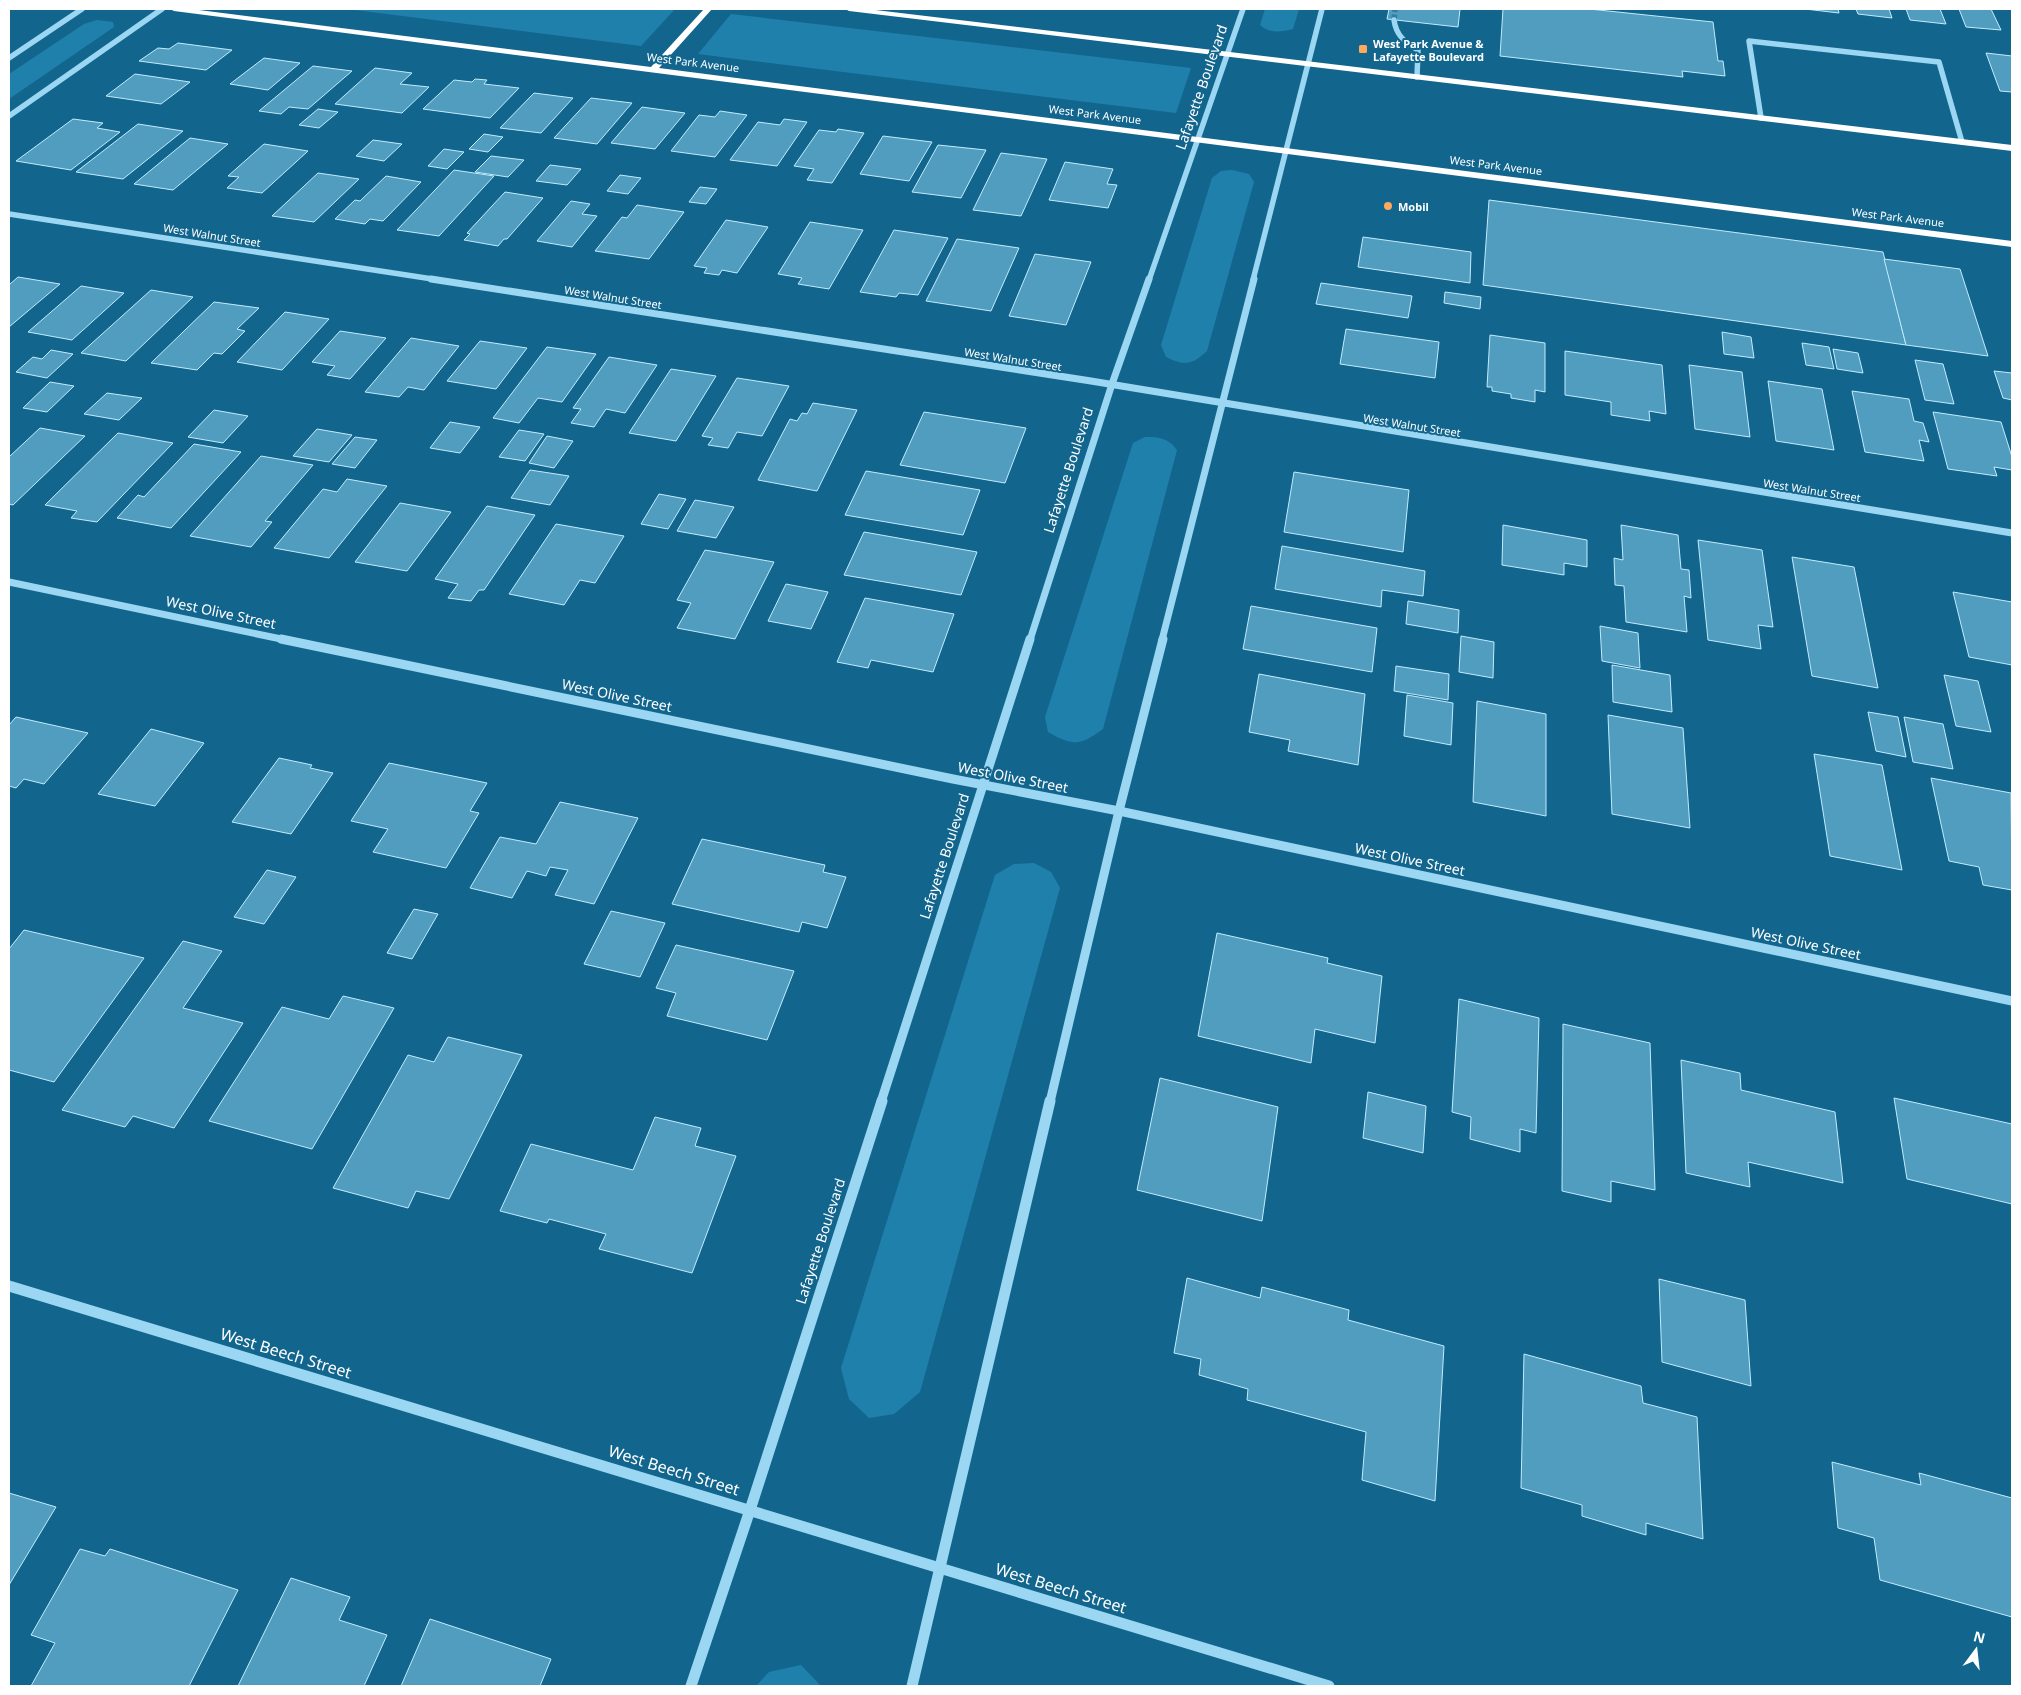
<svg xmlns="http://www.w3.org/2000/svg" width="2021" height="1695" viewBox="0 0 2021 1695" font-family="'Noto Sans',sans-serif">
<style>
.green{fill:#2080ac}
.building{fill:#509dc0;stroke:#c2ebfd}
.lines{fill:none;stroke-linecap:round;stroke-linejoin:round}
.minor-tunnel{stroke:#367d9f;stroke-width:5.5;stroke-dasharray:5.5 2.5;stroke-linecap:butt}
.minor-far3{stroke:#9bd7f2;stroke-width:5.5}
.minor-far2{stroke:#9bd7f2;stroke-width:7}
.minor-far1{stroke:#9bd7f2;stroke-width:9}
.minor{stroke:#9bd7f2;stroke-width:11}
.highway{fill:#fff;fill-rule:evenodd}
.poi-dot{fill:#ffa95c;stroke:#12668e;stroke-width:2}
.labels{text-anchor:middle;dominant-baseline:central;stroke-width:4;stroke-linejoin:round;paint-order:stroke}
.far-poi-label{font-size:11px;font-weight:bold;fill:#fff;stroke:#12668e;text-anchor:start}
.far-street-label{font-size:11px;fill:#fff;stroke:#12668e}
.street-label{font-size:14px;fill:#fff;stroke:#12668e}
.near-street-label{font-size:16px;fill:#fff;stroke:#12668e}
</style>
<rect width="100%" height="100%" fill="#12668e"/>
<g class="green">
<polygon points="347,9 675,9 641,46"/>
<path d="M1265,9H1299L1293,29C1281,32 1270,34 1260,25Z"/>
<polygon points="731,14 1191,68 1176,113 698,54"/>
<polygon points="97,20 113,22 114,27 9,99 9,74 84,24"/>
<path d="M1232,170L1249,174L1254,182L1207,351C1192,365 1184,366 1166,357L1161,345L1212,178L1221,171Z"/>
<path d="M1145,437C1159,437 1168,438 1177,450L1103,729C1080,746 1073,746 1048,732L1045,717L1133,443Z"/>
<polygon points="1034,863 1051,872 1060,888 920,1392 894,1414 869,1418 849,1399 841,1368 995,875 1014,864"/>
<polygon points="801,1665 821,1686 756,1686 769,1672"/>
</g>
<g class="building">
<polygon points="1389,9 1460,9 1458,27 1387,19"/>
<polygon points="1503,9 1589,9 1713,22 1718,61 1723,61 1725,76 1682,71 1683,77 1500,56"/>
<polygon points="1805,9 1838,9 1839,13"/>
<polygon points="1856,9 1889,9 1892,18 1858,14"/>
<polygon points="1906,9 1940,9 1946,24 1910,20"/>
<polygon points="1959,9 1991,9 2001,30 1966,27"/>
<polygon points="178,43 232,50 206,70 139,61 158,48 169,49"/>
<polygon points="1986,53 2012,56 2012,92 2000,91"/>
<polygon points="264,58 300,63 268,90 230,84"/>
<polygon points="313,66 352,71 308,109 289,107 281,114 259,111"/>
<polygon points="375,68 412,73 400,84 429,87 402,113 335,104"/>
<polygon points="135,74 190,82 161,104 106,96"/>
<polygon points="475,79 487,80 484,84 519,88 490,118 423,109 454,80 472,82"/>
<polygon points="534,93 573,98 541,133 500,128"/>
<polygon points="591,98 632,103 597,144 554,138"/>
<polygon points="642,107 685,113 655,149 611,143"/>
<polygon points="318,109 338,112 319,128 299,125"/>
<polygon points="720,111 747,115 715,157 671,151 699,115 715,117"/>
<polygon points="73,119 103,123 97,128 120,132 71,170 16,161"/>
<polygon points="784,119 807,122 777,166 730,160 758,122 780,125"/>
<polygon points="138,124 183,131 123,179 76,172"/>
<polygon points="838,129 864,133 832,183 807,180 814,169 794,166 819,130 836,132"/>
<polygon points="484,134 503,137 488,152 469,149"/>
<polygon points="883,136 932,142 909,181 860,174"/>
<polygon points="190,138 228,144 173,190 134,184"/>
<polygon points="373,140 402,144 384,161 356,156"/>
<polygon points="264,144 308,151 262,193 227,188 239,177 228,176"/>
<polygon points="938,145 986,150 961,198 912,192"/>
<polygon points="444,149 464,152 447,169 428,166"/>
<polygon points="1001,153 1047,159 1021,216 973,210"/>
<polygon points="491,156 524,160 508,177 475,172"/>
<polygon points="1065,162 1113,169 1107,184 1117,185 1108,208 1049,200"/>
<polygon points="550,165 581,169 567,185 536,181"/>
<polygon points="454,170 494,176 439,236 397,230"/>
<polygon points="318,173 359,179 314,222 272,216"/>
<polygon points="620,175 641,178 628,194 607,191"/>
<polygon points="386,176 421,182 383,221 370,219 365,224 335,219 355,200 360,201"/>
<polygon points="700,187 717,189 706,204 689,202"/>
<polygon points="505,192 543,198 507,239 504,239 498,246 464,240 470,234 467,233"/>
<polygon points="1489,200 1883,252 1906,345 1483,285"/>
<polygon points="571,201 590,204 582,214 597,216 572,247 537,241"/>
<polygon points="637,205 684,212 649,259 595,251 622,217 627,218"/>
<polygon points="726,220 768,227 737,273 722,270 719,275 704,273 707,268 694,266"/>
<polygon points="810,222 863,230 829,289 798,284 802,278 778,274"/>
<polygon points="894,230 948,238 918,295 899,293 896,297 860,292"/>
<polygon points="1363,237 1471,252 1470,283 1358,267"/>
<polygon points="957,239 1019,248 991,311 926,301"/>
<polygon points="1035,254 1091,262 1066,325 1009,316"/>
<polygon points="1884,259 1960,269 1988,356 1906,345"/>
<polygon points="18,277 60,284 9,327 9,285"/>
<polygon points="1321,283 1412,296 1408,318 1316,304"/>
<polygon points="81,286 124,293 72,340 28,332"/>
<polygon points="151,290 193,297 126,361 81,353"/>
<polygon points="1445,292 1481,297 1480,309 1444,303"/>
<polygon points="214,302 259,308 237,329 245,331 222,354 214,353 197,370 151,363"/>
<polygon points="285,312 329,319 282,370 237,362"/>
<polygon points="1346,329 1439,342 1435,378 1340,364"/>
<polygon points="340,331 386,338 350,379 327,375 335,366 312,362"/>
<polygon points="1722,332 1751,337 1754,358 1724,354"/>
<polygon points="1490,335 1545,343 1545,392 1535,390 1535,402 1511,398 1511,394 1492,391 1492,387 1487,387"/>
<polygon points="411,338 459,346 424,390 408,387 399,397 365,392"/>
<polygon points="480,341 527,348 496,389 447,381"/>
<polygon points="1802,343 1829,347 1834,369 1806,365"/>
<polygon points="547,347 596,354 562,402 538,398 519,423 493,418"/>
<polygon points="1833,349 1858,353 1863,373 1837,369"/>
<polygon points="51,350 73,354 47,378 16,372 33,357 42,359"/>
<polygon points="1565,351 1662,365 1666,414 1649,411 1650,421 1611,415 1611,402 1565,395"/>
<polygon points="609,357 657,365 625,413 606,409 594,427 571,423 581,409 573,408"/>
<polygon points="1915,360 1943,364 1954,404 1925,400"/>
<polygon points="1689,365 1742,372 1750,437 1695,429"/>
<polygon points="671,369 716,376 676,441 629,433"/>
<polygon points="1994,371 2012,373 2012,400 2003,398"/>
<polygon points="737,378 789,386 762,436 737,432 728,448 708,445 713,438 702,436"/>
<polygon points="1768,381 1822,389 1834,450 1776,441"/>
<polygon points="50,382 74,386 47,412 23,408"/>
<polygon points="1852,391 1909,399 1914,421 1923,423 1929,442 1919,440 1924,461 1865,452"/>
<polygon points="107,393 142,398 119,420 84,414"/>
<polygon points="813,403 857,410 817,491 758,480 790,419 797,421 802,413 807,414"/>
<polygon points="214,410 248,416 223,443 188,437"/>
<polygon points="924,412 1026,428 1005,483 900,465"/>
<polygon points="1933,412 2001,422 2012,457 2012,470 1994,467 1997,476 1948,469"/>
<polygon points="450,422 480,427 460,453 430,448"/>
<polygon points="40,428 85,436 13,505 9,504 9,457"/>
<polygon points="317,429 352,435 329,462 293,456"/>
<polygon points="519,430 544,434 525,461 499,457"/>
<polygon points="118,433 173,443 97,522 71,518 77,511 45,505"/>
<polygon points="547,436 573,441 554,468 529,463"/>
<polygon points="355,437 377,440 355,468 332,464"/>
<polygon points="194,444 241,452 171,528 117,518 138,495 144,497"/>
<polygon points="261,456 313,465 265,521 272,522 251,547 190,536"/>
<polygon points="530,470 569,476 550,505 511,498"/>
<polygon points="866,471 980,490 963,535 845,515"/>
<polygon points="1294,472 1409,490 1403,552 1284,532"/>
<polygon points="347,479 387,486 329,558 274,548 323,489 337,492"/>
<polygon points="659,494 686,499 668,529 641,524"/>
<polygon points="695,500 734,507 716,538 677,531"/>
<polygon points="400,503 451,512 407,571 355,562"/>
<polygon points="487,506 535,515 484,590 479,590 471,601 448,598 458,584 435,579"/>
<polygon points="556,524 624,536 595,583 580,580 564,605 509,594"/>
<polygon points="1503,525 1587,540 1587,567 1564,563 1564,575 1502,565"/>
<polygon points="1621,525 1678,535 1681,569 1689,570 1691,598 1684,596 1687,632 1626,622 1624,586 1615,585 1614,558 1623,560"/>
<polygon points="864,532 977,552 961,595 844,575"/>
<polygon points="1698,540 1762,550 1773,627 1758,625 1761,649 1708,640"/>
<polygon points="1282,546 1425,571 1423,596 1382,590 1381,607 1275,589"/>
<polygon points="705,550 774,562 735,639 677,628 691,603 677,600"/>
<polygon points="1792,557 1854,567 1878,688 1812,676"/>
<polygon points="786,584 828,592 811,629 768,621"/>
<polygon points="1953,592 2012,602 2012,665 1969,657"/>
<polygon points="865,598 954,614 933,672 871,660 868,668 837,662"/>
<polygon points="1408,601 1459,610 1458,633 1406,624"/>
<polygon points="1251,606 1377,628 1372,672 1243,649"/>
<polygon points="1600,626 1638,633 1640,668 1602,661"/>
<polygon points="1461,636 1494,642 1493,678 1459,672"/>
<polygon points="1612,665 1670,675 1672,712 1613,702"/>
<polygon points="1396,666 1449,674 1448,700 1394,691"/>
<polygon points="1259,674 1365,694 1358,765 1288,751 1290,740 1249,732"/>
<polygon points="1944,675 1978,681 1991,732 1956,726"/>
<polygon points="1407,695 1453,703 1451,745 1404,736"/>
<polygon points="1477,701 1546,714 1546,816 1473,802"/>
<polygon points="1868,712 1898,717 1906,757 1876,751"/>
<polygon points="1608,715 1683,728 1690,828 1612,814"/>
<polygon points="16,717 88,733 44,784 24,779 16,788 9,786 9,725"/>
<polygon points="1904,717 1943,724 1953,769 1913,762"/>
<polygon points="151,729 204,743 155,806 98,794"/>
<polygon points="1814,754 1882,765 1902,870 1830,856"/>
<polygon points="279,758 312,765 310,768 333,773 291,834 232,822"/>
<polygon points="389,763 487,783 470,811 479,813 446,868 373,852 388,829 351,821"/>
<polygon points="1931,778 2011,793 2012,890 1983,885 1979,867 1949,861"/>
<polygon points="560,802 638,818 594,904 555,895 568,870 550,867 546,876 527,871 512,898 470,888 500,837 536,844"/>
<polygon points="702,839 825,865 823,872 846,877 827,928 802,922 799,932 672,904"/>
<polygon points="267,870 296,877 264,924 234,917"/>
<polygon points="414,909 438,914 412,959 387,953"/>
<polygon points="611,911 665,923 640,977 584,964"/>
<polygon points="24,930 144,958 54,1082 9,1070 9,949"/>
<polygon points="1217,933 1328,958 1327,963 1382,976 1375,1043 1315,1029 1311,1063 1198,1036"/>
<polygon points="183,941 222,951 183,1008 243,1023 174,1128 133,1116 125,1127 62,1110"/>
<polygon points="676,945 794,971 767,1040 667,1016 676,993 656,988"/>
<polygon points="343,996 394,1008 312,1149 209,1121 282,1007 329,1019"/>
<polygon points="1459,999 1539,1018 1536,1133 1520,1129 1520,1152 1470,1139 1471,1117 1452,1112"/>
<polygon points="1563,1024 1650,1043 1655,1190 1611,1181 1611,1202 1562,1191"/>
<polygon points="448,1037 522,1055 449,1199 416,1191 408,1208 333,1188 408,1055 434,1062"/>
<polygon points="1681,1060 1740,1073 1741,1090 1835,1112 1843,1183 1748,1162 1750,1187 1686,1173"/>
<polygon points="1160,1078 1278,1107 1262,1221 1137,1190"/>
<polygon points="1368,1092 1426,1106 1423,1153 1363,1138"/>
<polygon points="1894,1098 2012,1124 2012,1204 1907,1179"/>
<polygon points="655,1117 701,1128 695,1146 736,1156 692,1273 599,1249 606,1234 549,1219 547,1223 500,1211 531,1144 633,1170"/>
<polygon points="1187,1278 1260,1298 1262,1287 1349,1310 1348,1320 1444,1346 1435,1501 1362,1480 1366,1432 1247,1400 1248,1389 1199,1375 1201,1359 1174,1353"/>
<polygon points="1659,1279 1745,1300 1751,1386 1662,1362"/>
<polygon points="1524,1354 1641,1386 1643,1403 1697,1417 1703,1539 1646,1523 1646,1535 1582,1516 1582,1505 1521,1488"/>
<polygon points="1832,1462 1921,1485 1919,1473 2012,1498 2012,1617 1880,1580 1874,1538 1838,1528"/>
<polygon points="9,1493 56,1507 9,1585"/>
<polygon points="80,1549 105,1556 110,1549 238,1590 189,1686 31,1686 55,1643 31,1635"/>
<polygon points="291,1578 350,1597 339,1620 387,1635 364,1686 238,1686"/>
<polygon points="430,1619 551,1659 540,1686 401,1686"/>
</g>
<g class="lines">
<polyline class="minor-tunnel" points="1394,20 1395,9"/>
<g class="minor-far3">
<path d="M1394,20C1396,35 1405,43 1418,50L1417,77"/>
<polyline points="9,58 82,9"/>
<polyline points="9,116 162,9"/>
<polyline points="1761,118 1749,41 1939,62 1962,142"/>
<polyline points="9,214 439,280"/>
<polyline points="1149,280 1243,9"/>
<polyline points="1253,280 1322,9"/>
</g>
<g class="minor-far2">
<polyline points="431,279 1091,381 2012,533"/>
<polyline points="9,582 286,640"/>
<polyline points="1030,640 1112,384 1149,279"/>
<polyline points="1162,640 1254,279"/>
</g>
<g class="minor-far1">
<polyline points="281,639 953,779 1119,811 2012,1001"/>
<polyline points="881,1102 1030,639"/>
<polyline points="1050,1102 1119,811 1163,639"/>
</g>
<g class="minor">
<polyline points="9,1286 1329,1686"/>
<polyline points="691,1686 750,1510 882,1101"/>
<polyline points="912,1686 1050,1101"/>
</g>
<g class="highway">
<polygon points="170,9 191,9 651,67 704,9 712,9 659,68 2012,241 2012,247 174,11"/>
<polygon points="845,9 867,9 2012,145 2012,151 849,11"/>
</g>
</g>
<g class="poi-dot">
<rect x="1358" y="44" width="10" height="10" rx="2.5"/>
<circle cx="1388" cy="206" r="5"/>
</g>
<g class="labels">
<g class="far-poi-label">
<text x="1373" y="43">West Park Avenue &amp;<tspan x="1373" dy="13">Lafayette Boulevard</tspan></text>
<text x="1398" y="206">Mobil</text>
</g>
<g class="far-street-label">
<text transform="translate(693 62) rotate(7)">West Park Avenue</text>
<text transform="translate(1095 114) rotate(7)">West Park Avenue</text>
<text transform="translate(1496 165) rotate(7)">West Park Avenue</text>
<text transform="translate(1898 217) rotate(7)">West Park Avenue</text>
<text transform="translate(212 235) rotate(9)">West Walnut Street</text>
<text transform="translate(613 297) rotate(9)">West Walnut Street</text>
<text transform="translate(1013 359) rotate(9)">West Walnut Street</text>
<text transform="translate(1412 425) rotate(9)">West Walnut Street</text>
<text transform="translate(1812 490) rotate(9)">West Walnut Street</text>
</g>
<g class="street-label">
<text transform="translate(1201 87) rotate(-71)">Lafayette Boulevard</text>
<text transform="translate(1068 470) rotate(-72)">Lafayette Boulevard</text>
<text transform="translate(221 612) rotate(12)">West Olive Street</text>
<text transform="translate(617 695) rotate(12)">West Olive Street</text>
<text transform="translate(1013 777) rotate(11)">West Olive Street</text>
<text transform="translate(944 856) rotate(-72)">Lafayette Boulevard</text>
<text transform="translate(1410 859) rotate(12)">West Olive Street</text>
<text transform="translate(1806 943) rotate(12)">West Olive Street</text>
<text transform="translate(820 1241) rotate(-72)">Lafayette Boulevard</text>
</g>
<g class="near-street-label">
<text transform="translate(286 1353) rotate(17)">West Beech Street</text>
<text transform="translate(674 1470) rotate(17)">West Beech Street</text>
<text transform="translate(1061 1588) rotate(17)">West Beech Street</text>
</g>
</g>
<rect width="2021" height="1695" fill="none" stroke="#ffffff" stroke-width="20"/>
<g transform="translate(1976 1650) rotate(15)" stroke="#12668e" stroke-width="4" paint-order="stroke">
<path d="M0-4L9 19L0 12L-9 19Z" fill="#ffffff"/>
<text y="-8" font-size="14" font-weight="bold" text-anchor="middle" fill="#ffffff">N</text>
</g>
</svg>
